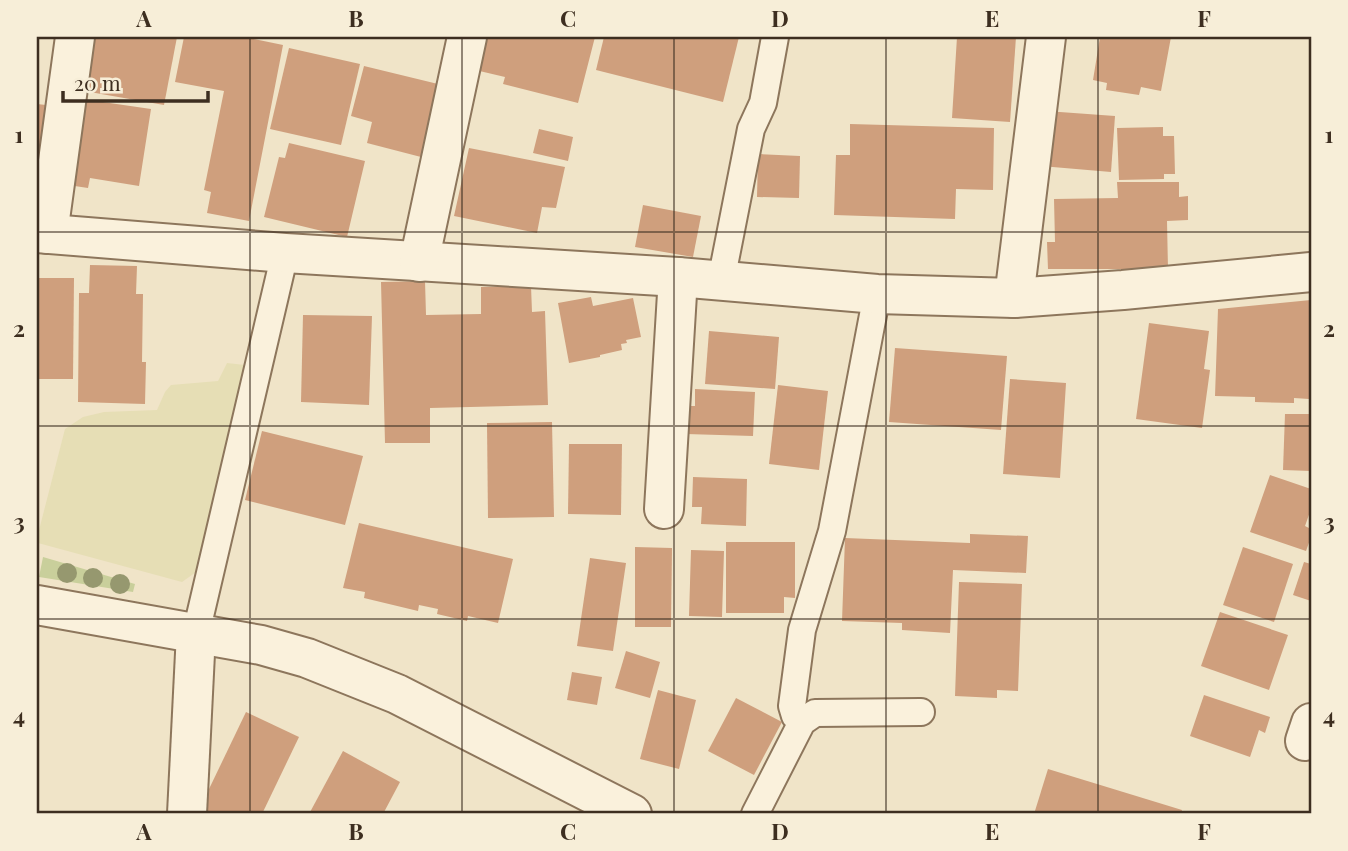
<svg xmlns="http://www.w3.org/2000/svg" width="1348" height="851" viewBox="0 0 1348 851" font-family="'Playfair Display',serif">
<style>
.farmland{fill:#e6deb5}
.green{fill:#c9cf9b}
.building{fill:#cf9f7d}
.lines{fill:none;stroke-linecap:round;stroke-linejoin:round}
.service-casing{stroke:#8d765c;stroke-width:30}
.minor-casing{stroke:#8d765c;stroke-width:42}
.tertiary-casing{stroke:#8d765c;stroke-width:42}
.service{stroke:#faf1dc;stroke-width:26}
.minor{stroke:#faf1dc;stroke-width:38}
.tertiary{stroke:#faf1dc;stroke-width:38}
.tree{fill:#96986f}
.grid{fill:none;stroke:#3d2e20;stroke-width:2;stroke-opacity:0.55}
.neatline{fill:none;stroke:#3d2e20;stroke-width:2.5}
.grid-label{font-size:23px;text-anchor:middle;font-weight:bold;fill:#3d2e20}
</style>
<rect width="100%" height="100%" fill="#f0e4c8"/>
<polygon class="farmland" points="227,363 245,365 196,572 182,582 38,543 37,538 65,429 83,417 104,412 157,410 165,392 171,385 218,381"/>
<polygon class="green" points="43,557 135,584 133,592 39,577"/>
<g class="building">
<polygon points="94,37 177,37 164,105 84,91"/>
<polygon points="184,37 244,37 283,45 249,221 207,213 211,192 204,190 224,91 175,82"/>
<polygon points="479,37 595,37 578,103 503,84 505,77 471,69"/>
<polygon points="604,37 739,37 723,102 596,70"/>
<polygon points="957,37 1016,37 1010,122 952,118"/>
<polygon points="1100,37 1171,37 1161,91 1141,87 1139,95 1106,90 1107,83 1093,80"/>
<polygon points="289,48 360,64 341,145 270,129"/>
<polygon points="364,66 438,84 421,157 367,143 372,122 351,116"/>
<polygon points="82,99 151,109 139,186 90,178 88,188 68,185"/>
<polygon points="37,104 55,106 37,179"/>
<polygon points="1046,111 1115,116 1111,172 1041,166"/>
<polygon points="850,124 994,128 993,190 956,189 955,219 834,215 836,155 850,155"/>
<polygon points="1163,127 1163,136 1174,136 1175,174 1164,174 1164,179 1119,180 1117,128"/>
<polygon points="539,129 573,137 568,161 533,153"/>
<polygon points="289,143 365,161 347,237 264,217 279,157 285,158"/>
<polygon points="469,148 565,167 556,208 542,207 537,233 454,216"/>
<polygon points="758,154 800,156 799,198 757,197"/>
<polygon points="1117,182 1179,182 1179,197 1188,196 1188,220 1167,221 1168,269 1048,269 1047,242 1055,242 1054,199 1118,198"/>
<polygon points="643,205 701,216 693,257 635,247"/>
<polygon points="90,265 137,266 136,294 143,294 142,362 146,362 145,404 78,402 79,293 89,293"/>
<polygon points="37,278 74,278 73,379 37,379"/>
<polygon points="425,281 426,315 481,314 481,287 531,286 532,312 545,311 548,405 430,408 430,443 385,443 381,282"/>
<polygon points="591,297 593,306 633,298 641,337 626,340 627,343 621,344 622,350 600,355 600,357 569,363 558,303"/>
<polygon points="1311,300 1309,399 1294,398 1294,403 1255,402 1255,397 1215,396 1218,309"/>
<polygon points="303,315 372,316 369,405 301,402"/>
<polygon points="1149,323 1209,331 1204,369 1210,370 1202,428 1136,419"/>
<polygon points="709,331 779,337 775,389 705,384"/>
<polygon points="895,348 1007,356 1001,430 889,422"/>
<polygon points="1010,379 1066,383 1060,478 1003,474"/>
<polygon points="778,385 828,391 819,470 769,464"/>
<polygon points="695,389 755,392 753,436 686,434 686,406 695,406"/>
<polygon points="1285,414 1311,414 1311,471 1283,470"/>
<polygon points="552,422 554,517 488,518 487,423"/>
<polygon points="262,431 363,456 345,525 245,500"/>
<polygon points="569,444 622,444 621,515 568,514"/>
<polygon points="1270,475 1311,489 1311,509 1305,526 1311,529 1311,537 1306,551 1250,532"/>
<polygon points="693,477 747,479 746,526 701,524 702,507 692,507"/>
<polygon points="359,523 513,559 498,623 468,616 467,621 437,614 438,609 419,605 418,611 364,598 365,592 343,588"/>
<polygon points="970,534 1028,536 1026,573 953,570 950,633 902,630 902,623 842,621 845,538 970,543"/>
<polygon points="726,542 795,542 795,598 784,597 784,613 726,613"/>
<polygon points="635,547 672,548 671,627 635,627"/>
<polygon points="1243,547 1293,564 1274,622 1223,605"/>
<polygon points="691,550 724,551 722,617 689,616"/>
<polygon points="590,558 626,563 613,651 577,646"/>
<polygon points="1304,562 1311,564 1311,601 1293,595"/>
<polygon points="959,582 1022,584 1018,691 997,690 997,698 955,696"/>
<polygon points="1220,612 1288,635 1269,690 1201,666"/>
<polygon points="626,651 660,662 650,698 615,688"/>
<polygon points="572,672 602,677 597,705 567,700"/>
<polygon points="658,690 696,700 679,769 640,759"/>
<polygon points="1204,695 1270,717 1265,733 1259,730 1250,757 1190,736"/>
<polygon points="736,698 782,722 754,775 708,751"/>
<polygon points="246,712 299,737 262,814 197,814"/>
<polygon points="343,751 400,782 383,814 309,814"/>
<polygon points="1048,769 1182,810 1181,814 1034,814"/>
</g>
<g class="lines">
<g class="service-casing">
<g id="service">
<polyline points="721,281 751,129 763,103 775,37"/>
<polyline points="196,633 285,253"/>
<polyline points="802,722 795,716 792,706 802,630 832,531 877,294"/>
<polyline points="755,814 802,722 815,713 921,712"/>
</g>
</g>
<g class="minor-casing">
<g id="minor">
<polyline points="37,233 285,253 678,277 877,294 1014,298 1123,290 1311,272"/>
<polyline points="48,234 75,37"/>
<polyline points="419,262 467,37"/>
<polyline points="1014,298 1046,37"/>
<polyline points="664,509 678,277"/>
<polyline points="1305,741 1311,723"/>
<polyline points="187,814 196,633"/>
</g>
</g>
<g class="tertiary-casing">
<polyline id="tertiary" points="37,605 261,645 307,658 397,694 632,814"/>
</g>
<use href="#service" class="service"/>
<use href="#minor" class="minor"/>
<use href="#tertiary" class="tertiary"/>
</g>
<g class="tree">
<circle cx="67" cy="573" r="10"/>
<circle cx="93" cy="578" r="10"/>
<circle cx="120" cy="584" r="10"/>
</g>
<path class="grid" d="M250,37V814M462,37V814M674,37V814M886,37V814M1098,37V814M37,232H1311M37,426H1311M37,619H1311"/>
<rect width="1348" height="851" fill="none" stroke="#f7eed8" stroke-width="77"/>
<path d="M63 91v10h145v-10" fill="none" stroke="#3d2e20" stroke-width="3.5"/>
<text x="74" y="91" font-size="21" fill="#3d2e20" stroke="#f7eed8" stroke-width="5" paint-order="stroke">20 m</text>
<rect x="38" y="38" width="1272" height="774" class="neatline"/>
<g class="grid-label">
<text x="144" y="27">A</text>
<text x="356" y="27">B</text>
<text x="568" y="27">C</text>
<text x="780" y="27">D</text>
<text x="992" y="27">E</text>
<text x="1204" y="27">F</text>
<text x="19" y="143">1</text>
<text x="1329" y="143">1</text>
<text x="19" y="337">2</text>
<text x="1329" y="337">2</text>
<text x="19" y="530">3</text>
<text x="1329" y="530">3</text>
<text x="19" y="724">4</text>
<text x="1329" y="724">4</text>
<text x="144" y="840">A</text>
<text x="356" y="840">B</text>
<text x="568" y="840">C</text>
<text x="780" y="840">D</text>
<text x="992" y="840">E</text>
<text x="1204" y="840">F</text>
</g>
</svg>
